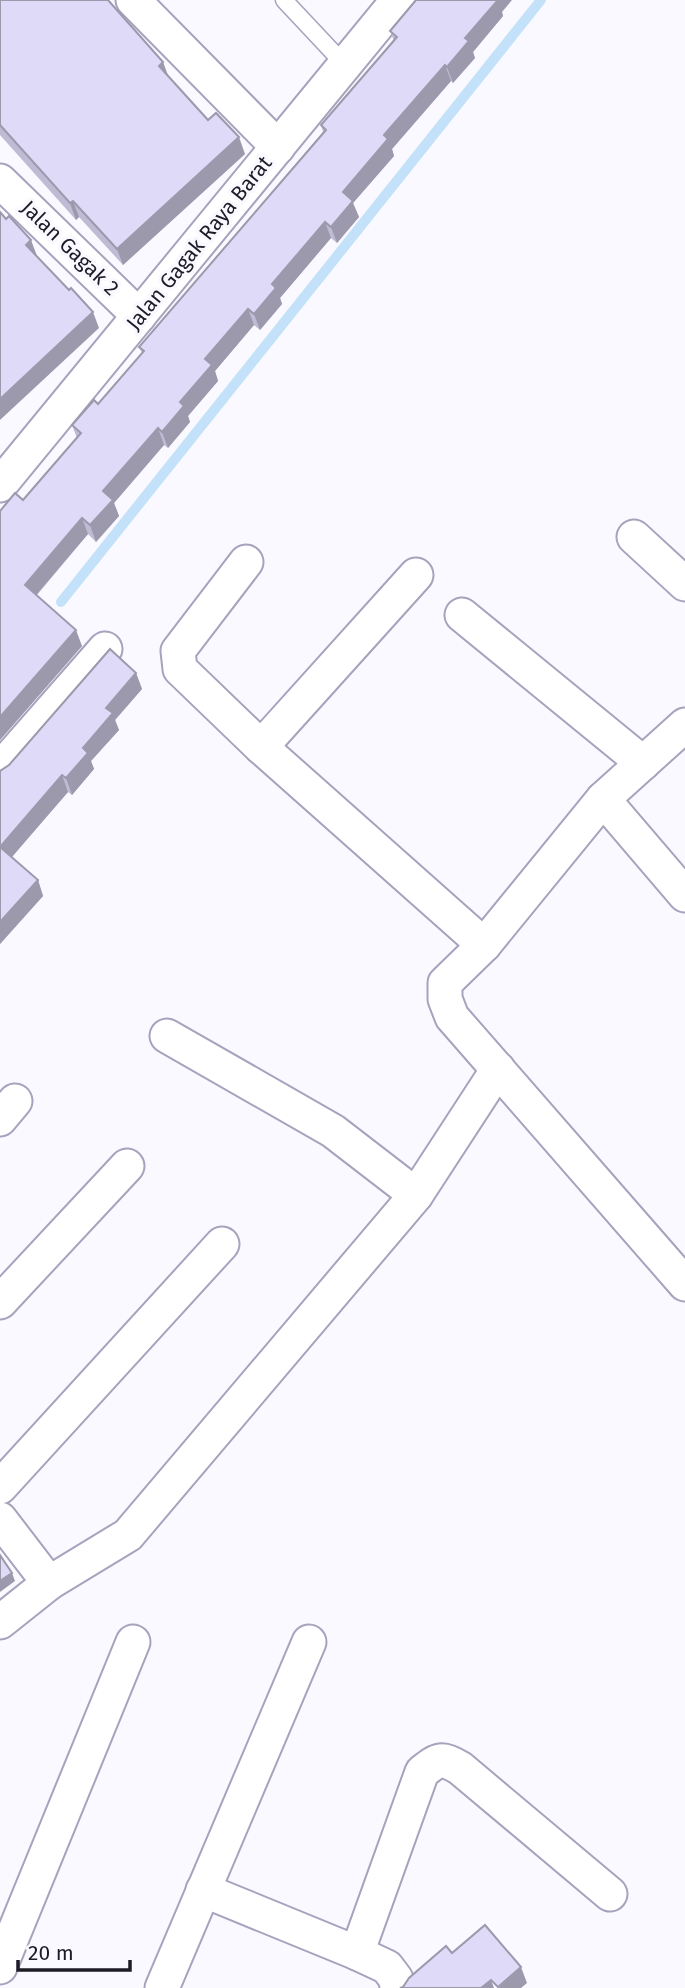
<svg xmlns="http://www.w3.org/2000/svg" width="685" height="1988" viewBox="0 0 685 1988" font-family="'Fira Sans',sans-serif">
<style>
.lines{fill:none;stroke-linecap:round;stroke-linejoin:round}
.stream{stroke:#c3e2f9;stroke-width:10}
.lane-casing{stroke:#a7a2bd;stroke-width:19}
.street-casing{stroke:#a7a2bd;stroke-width:37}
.lane{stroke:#fff;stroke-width:16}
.street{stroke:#fff;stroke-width:33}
.wall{fill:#c0bbd4}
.shaded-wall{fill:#9c99ad}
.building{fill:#dfdaf7;stroke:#9c99ad;stroke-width:2}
.labels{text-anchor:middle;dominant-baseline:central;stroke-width:7;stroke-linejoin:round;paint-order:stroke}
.street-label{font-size:21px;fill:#1d1b26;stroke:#faf9ff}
</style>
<rect width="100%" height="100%" fill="#faf9ff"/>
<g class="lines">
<polyline class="stream" points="61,602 541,0"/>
<g class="lane-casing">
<polyline id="lane" points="284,0 344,64"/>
</g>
<g class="street-casing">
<g id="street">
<polyline points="133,0 278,147"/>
<polyline points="0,181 139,316"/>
<polyline points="0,485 398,0"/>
<polyline points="634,537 685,584"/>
<polyline points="246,562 178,651 180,669 261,747 484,945"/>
<polyline points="462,615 643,763"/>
<polyline points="685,725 603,799 484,945 445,983 445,999 452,1017 685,1284"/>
<polyline points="261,747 416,575"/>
<polyline points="0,769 105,649"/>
<polyline points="603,799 685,895"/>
<polyline points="167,1036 333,1131 416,1195"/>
<polyline points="0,1119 15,1101"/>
<polyline points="0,1302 127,1166"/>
<polyline points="0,1487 222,1244"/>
<polyline points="0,1519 49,1583"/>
<polyline points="0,1622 49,1583 128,1535 416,1195 498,1069"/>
<polyline points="203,1890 357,1953 387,1967 396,1979 397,1988"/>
<path d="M357,1953L422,1772C439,1759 441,1757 460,1768L610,1894"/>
<polyline points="0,1967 133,1642"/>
<polyline points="162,1988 309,1642"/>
</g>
</g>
<use href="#lane" class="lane"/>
<use href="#street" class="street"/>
</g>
<g class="wall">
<polygon points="0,0 163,62 167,75 208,120 245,154 123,265 79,217 76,220 0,135"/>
<polygon points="502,12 503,16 473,52 475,58 453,83 451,81 392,149 394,156 353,203 359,217 337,243 331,238 280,298 282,304 260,330 254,325 215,371 218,381 188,416 190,422 168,448 164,445 114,503 119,516 96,542 88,534 37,595 82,646 0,740 23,500 77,438 72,425 98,404 142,353 139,347 323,132 321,125 394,41 390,31"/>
<polygon points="136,673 142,689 115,720 119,730 91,761 94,769 72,795 68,792 11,857 38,880 43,896 0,944 0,771"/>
</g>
<g class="shaded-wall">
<polygon points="496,0 512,0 502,12 503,16 473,52 475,58 453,83 447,67 465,38"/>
<polygon points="163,62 169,78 159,66"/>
<polygon points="445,65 451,81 392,149 394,156 353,203 359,217 337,243 331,227 343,192 384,135"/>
<polygon points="239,137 245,154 123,265 117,249"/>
<polygon points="73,201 79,217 76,220 70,203"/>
<polygon points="325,222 331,238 280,298 282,304 260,330 254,314 272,284"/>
<polygon points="31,240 37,256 26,245"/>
<polygon points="248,309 254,325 215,371 218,381 188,416 190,422 168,448 162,432 205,359"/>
<polygon points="93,312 99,328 0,420 0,399"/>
<polygon points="158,428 164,445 114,503 119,516 96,542 90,525 103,491"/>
<polygon points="82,518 88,534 31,601 25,585"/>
<polygon points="76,630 82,646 0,740 0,717"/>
<polygon points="136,673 142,689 115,720 119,730 91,761 94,769 72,795 66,778 106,708"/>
<polygon points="62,775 68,792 6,864 0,847"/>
<polygon points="38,880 43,896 0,944 0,922"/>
<polygon points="12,1573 15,1581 0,1592 0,1581"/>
<polygon points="521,1967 527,1983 521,1988 498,1988"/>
<polygon points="491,1980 494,1988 481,1988"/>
</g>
<g class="building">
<polygon points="0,0 108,0 163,62 159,66 208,120 216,113 239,137 117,249 73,201 70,203 0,125"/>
<polygon points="416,0 498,0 465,38 469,41 447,67 445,65 384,135 388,139 343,192 353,201 331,227 325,222 272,284 276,288 254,314 248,309 205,359 212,365 180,402 184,406 162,432 158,428 103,491 113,500 90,525 82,518 25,585 76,630 0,717 0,511 15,493 23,500 81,433 72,425 94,400 98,404 144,351 139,347 326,130 321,125 397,37 390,31"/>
<polygon points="0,212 6,219 9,216 31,240 26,245 69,290 71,288 93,312 0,399"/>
<polygon points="110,649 136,673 106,708 113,713 83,748 88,753 66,778 62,775 0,847 0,771 9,765"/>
<polygon points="0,847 38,880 0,922"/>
<polygon points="0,1555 12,1573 0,1581"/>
<polygon points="485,1925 521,1967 498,1987 491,1980 481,1988 400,1988 403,1987 409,1978 446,1946 452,1953"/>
</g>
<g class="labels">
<g class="street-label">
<text transform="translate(199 243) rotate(-51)">Jalan Gagak Raya Barat</text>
<text transform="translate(70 248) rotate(44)">Jalan Gagak 2</text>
</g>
</g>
<path d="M18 1960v10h112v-10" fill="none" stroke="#1d1b26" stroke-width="3.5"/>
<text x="28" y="1960" font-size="21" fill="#1d1b26" stroke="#faf9ff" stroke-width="5" paint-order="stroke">20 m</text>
</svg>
